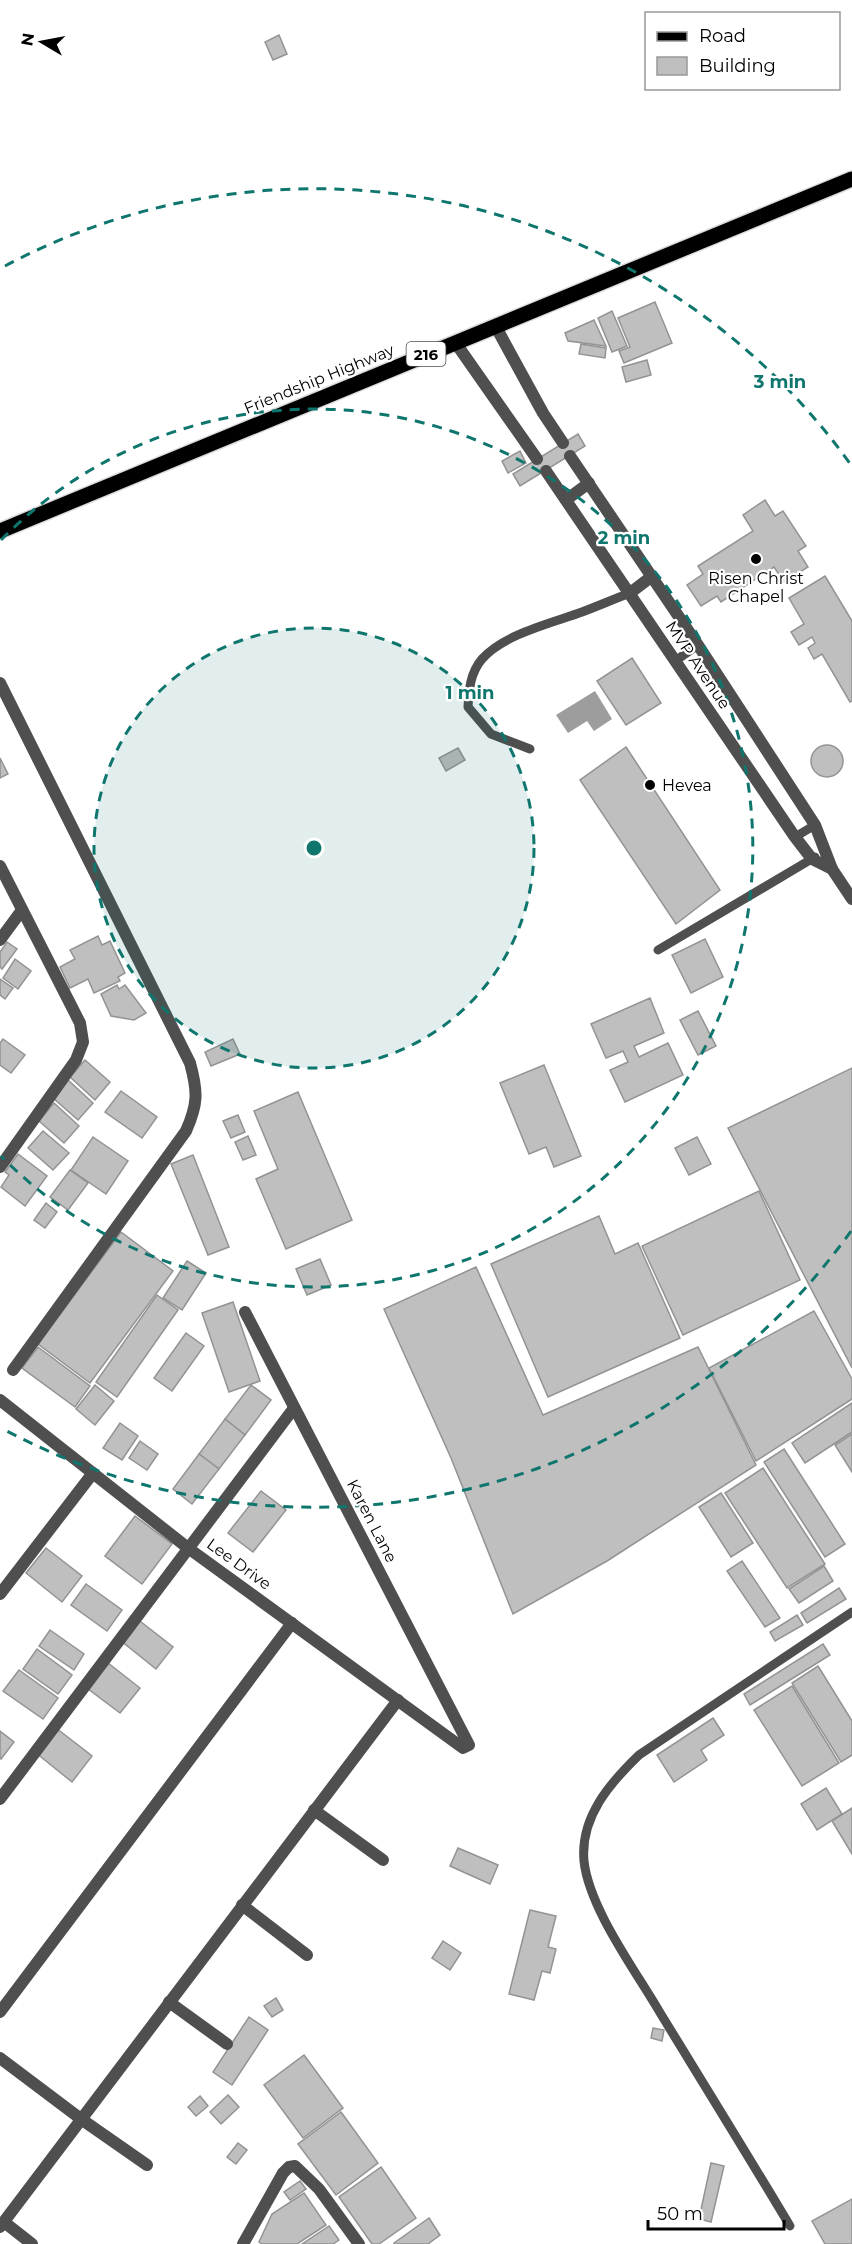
<svg xmlns="http://www.w3.org/2000/svg" width="852" height="2244" viewBox="0 0 852 2244" font-family="Montserrat,sans-serif">
<style>
.water{fill:#9d9d9d}
.building{fill:#bfbfbf;stroke:#939393;stroke-width:1.5}
.lines{fill:none;stroke-linecap:round;stroke-linejoin:round}
.primary-casing{stroke:#dbdbdb;stroke-width:18}
.lane{stroke:#4f4f4f;stroke-width:9}
.street{stroke:#4f4f4f;stroke-width:12}
.primary{stroke:#000;stroke-width:15}
.ring{fill:none;stroke:#0f766e;stroke-width:3;stroke-dasharray:10 8}
.poi-dot{fill:#000;stroke:#fff;stroke-width:2}
.labels{text-anchor:middle;dominant-baseline:central;stroke-width:4.5;stroke-linejoin:round;paint-order:stroke}
.shield{fill:#fff;stroke:#4c4c4c;stroke-width:1.5}
.shield-label{font-size:15px;font-weight:bold;fill:#000}
.street-label{font-size:16px;fill:#000;stroke:#fff}
.poi-label{font-size:16px;fill:#000;stroke:#fff}
.centre{fill:#0f766e;stroke:#fff;stroke-width:3}
.ring-label{font-size:18px;text-anchor:middle;font-weight:bold;fill:#0f766e;stroke:#fff;stroke-width:4.5;stroke-linejoin:round;paint-order:stroke}
</style>
<rect width="100%" height="100%" fill="#fff"/>
<polygon class="water" points="595,691 612,719 594,731 587,721 568,733 556,715"/>
<g class="building">
<polygon points="279,35 287,54 273,60 265,42"/>
<polygon points="655,302 672,343 624,363 619,351 630,347 618,318"/>
<polygon points="612,311 627,346 612,352 598,318"/>
<polygon points="594,320 606,346 568,341 565,333"/>
<polygon points="581,344 606,348 605,358 579,354"/>
<polygon points="647,360 651,375 626,382 622,367"/>
<polygon points="578,434 585,446 520,486 513,474"/>
<polygon points="520,451 526,463 508,473 502,461"/>
<polygon points="765,500 775,516 783,511 806,546 798,551 808,567 784,582 774,567 721,602 717,596 701,606 687,585 703,574 698,566 753,531 743,515"/>
<polygon points="825,576 852,621 852,701 850,702 822,654 814,659 808,648 815,643 812,637 799,645 791,632 804,624 789,598"/>
<polygon points="632,658 661,703 626,725 597,681"/>
<circle cx="827" cy="761" r="16"/>
<polygon points="626,747 720,890 676,924 580,780"/>
<polygon points="458,748 465,760 446,771 439,758"/>
<polygon points="0,758 8,774 0,778"/>
<polygon points="98,936 102,945 110,941 125,973 118,977 120,981 94,993 88,979 70,988 60,967 75,959 70,950"/>
<polygon points="705,939 723,977 691,993 672,955"/>
<polygon points="7,942 17,949 2,969 0,967 0,952"/>
<polygon points="15,959 31,971 18,989 3,978"/>
<polygon points="0,979 13,988 5,999 0,995"/>
<polygon points="117,985 119,989 125,985 146,1013 134,1020 111,1016 101,994"/>
<polygon points="650,998 664,1033 634,1046 639,1057 668,1043 683,1075 625,1102 610,1070 628,1062 623,1051 606,1058 591,1024"/>
<polygon points="698,1011 716,1046 698,1055 680,1020"/>
<polygon points="3,1039 25,1055 11,1073 0,1065 0,1043"/>
<polygon points="233,1039 240,1054 211,1066 205,1052"/>
<polygon points="85,1060 110,1082 95,1100 70,1077"/>
<polygon points="544,1065 581,1156 554,1167 546,1147 529,1154 500,1083"/>
<polygon points="852,1068 852,1368 728,1128"/>
<polygon points="68,1080 93,1103 78,1120 53,1098"/>
<polygon points="121,1091 157,1117 142,1138 105,1112"/>
<polygon points="298,1092 352,1220 286,1249 256,1179 278,1169 254,1111"/>
<polygon points="54,1103 79,1126 64,1143 39,1121"/>
<polygon points="238,1115 245,1132 231,1138 223,1121"/>
<polygon points="43,1131 69,1153 53,1170 28,1148"/>
<polygon points="248,1136 256,1155 243,1160 235,1142"/>
<polygon points="93,1137 128,1161 106,1194 71,1170"/>
<polygon points="697,1137 711,1164 689,1175 675,1148"/>
<polygon points="18,1154 47,1176 25,1206 1,1187 9,1175 5,1172"/>
<polygon points="193,1155 229,1247 208,1255 171,1164"/>
<polygon points="70,1170 88,1183 68,1210 50,1197"/>
<polygon points="759,1191 800,1280 683,1335 642,1246"/>
<polygon points="46,1203 57,1212 45,1228 34,1220"/>
<polygon points="599,1216 615,1254 638,1243 680,1338 548,1397 491,1264"/>
<polygon points="121,1232 173,1271 90,1383 38,1344"/>
<polygon points="320,1259 331,1285 307,1295 296,1269"/>
<polygon points="187,1261 206,1273 182,1310 163,1298"/>
<polygon points="476,1267 543,1415 698,1347 756,1465 607,1561 513,1614 451,1458 384,1309"/>
<polygon points="157,1295 178,1310 117,1397 96,1382"/>
<polygon points="233,1302 260,1381 229,1392 202,1313"/>
<polygon points="814,1311 852,1379 852,1399 756,1461 709,1368"/>
<polygon points="186,1333 204,1346 172,1391 154,1378"/>
<polygon points="38,1347 90,1386 75,1407 22,1368"/>
<polygon points="95,1385 114,1401 95,1425 76,1409"/>
<polygon points="251,1385 271,1400 245,1435 225,1419"/>
<polygon points="852,1403 852,1432 805,1463 792,1443"/>
<polygon points="225,1419 245,1435 219,1469 199,1454"/>
<polygon points="120,1423 138,1436 122,1460 103,1448"/>
<polygon points="852,1434 852,1472 835,1445"/>
<polygon points="140,1441 158,1454 147,1470 129,1458"/>
<polygon points="784,1449 845,1544 825,1557 764,1462"/>
<polygon points="199,1454 219,1469 192,1504 173,1489"/>
<polygon points="763,1468 825,1564 787,1588 725,1493"/>
<polygon points="261,1491 286,1510 253,1552 228,1533"/>
<polygon points="721,1493 753,1543 731,1557 699,1507"/>
<polygon points="135,1516 172,1544 142,1584 105,1556"/>
<polygon points="46,1548 82,1576 62,1602 26,1573"/>
<polygon points="742,1561 780,1618 765,1627 727,1571"/>
<polygon points="824,1566 833,1581 799,1603 789,1589"/>
<polygon points="86,1584 122,1610 107,1631 71,1605"/>
<polygon points="839,1588 846,1599 807,1623 801,1613"/>
<polygon points="797,1615 803,1625 775,1641 770,1632"/>
<polygon points="136,1618 173,1647 156,1669 120,1640"/>
<polygon points="50,1630 84,1654 74,1670 39,1646"/>
<polygon points="823,1644 830,1655 750,1705 744,1694"/>
<polygon points="37,1649 72,1675 58,1694 23,1669"/>
<polygon points="103,1659 140,1688 120,1713 83,1685"/>
<polygon points="818,1666 852,1721 852,1755 841,1762 792,1683"/>
<polygon points="19,1670 58,1698 43,1719 3,1691"/>
<polygon points="792,1686 839,1763 802,1786 754,1710"/>
<polygon points="713,1718 724,1735 701,1750 707,1760 674,1782 657,1755"/>
<polygon points="56,1728 92,1756 72,1782 36,1753"/>
<polygon points="0,1731 14,1742 1,1759 0,1758"/>
<polygon points="826,1788 842,1814 817,1830 801,1804"/>
<polygon points="852,1808 852,1854 832,1821"/>
<polygon points="458,1848 498,1865 490,1884 450,1866"/>
<polygon points="530,1910 556,1916 548,1947 556,1949 550,1973 542,1971 534,2000 509,1994"/>
<polygon points="443,1941 461,1953 450,1970 432,1958"/>
<polygon points="276,1998 283,2010 272,2017 264,2006"/>
<polygon points="249,2017 268,2030 232,2085 213,2072"/>
<polygon points="653,2028 664,2030 662,2041 651,2038"/>
<polygon points="304,2055 343,2108 303,2138 264,2085"/>
<polygon points="228,2095 239,2107 221,2124 210,2112"/>
<polygon points="200,2096 208,2106 196,2116 188,2107"/>
<polygon points="341,2112 378,2163 336,2195 298,2144"/>
<polygon points="238,2143 247,2150 236,2164 227,2157"/>
<polygon points="711,2163 724,2166 711,2222 699,2219"/>
<polygon points="381,2167 416,2218 379,2244 372,2244 339,2197"/>
<polygon points="300,2181 306,2189 290,2200 284,2192"/>
<polygon points="304,2193 326,2225 297,2244 262,2244 259,2242 272,2214"/>
<polygon points="852,2199 852,2244 825,2244 812,2221"/>
<polygon points="429,2218 440,2235 428,2244 395,2244 394,2243"/>
<polygon points="329,2226 339,2240 333,2244 302,2244"/>
</g>
<g class="lines">
<g class="primary-casing">
<polyline id="primary" points="0,531 852,179"/>
</g>
<g class="lane">
<polyline points="675,661 698,645"/>
<path d="M530,749L491,734L468,707C469,690 470,673 482,659C504,634 552,623 582,612C598,606 614,599 630,593"/>
<polyline points="795,837 815,825"/>
<polyline points="658,950 815,857"/>
<path d="M790,2226C747,2154 703,2083 659,2011C635,1970 589,1908 584,1861C580,1817 610,1783 639,1755L852,1612"/>
</g>
<g class="street">
<polyline points="496,327 543,413 563,443"/>
<polyline points="455,342 537,459"/>
<polyline points="570,456 698,645 815,825 832,869 852,899"/>
<polyline points="546,471 795,837 812,859 832,869"/>
<polyline points="566,500 589,483"/>
<polyline points="630,593 651,577"/>
<path d="M0,683L190,1063C198,1092 198,1104 186,1131L13,1370"/>
<polyline points="0,866 80,1023 83,1042 76,1060 0,1167"/>
<polyline points="0,940 22,910"/>
<polyline points="0,1400 188,1548 463,1748 469,1745 245,1312"/>
<polyline points="0,1594 93,1473"/>
<polyline points="0,1799 294,1408"/>
<polyline points="314,1810 383,1860"/>
<polyline points="242,1905 307,1955"/>
<polyline points="169,2002 227,2044"/>
<polyline points="0,2012 292,1623"/>
<polyline points="0,2058 81,2119 147,2165"/>
<polyline points="4,2222 32,2244"/>
<polyline points="0,2227 398,1700"/>
<polyline points="243,2244 283,2173 289,2167 295,2166 319,2189 359,2244"/>
</g>
<use href="#primary" class="primary"/>
</g>
<circle cx="314" cy="848" r="220" fill="#0f766e" fill-opacity=".12"/>
<g class="ring">
<circle cx="314" cy="848" r="220"/>
<path d="M1 540A439 439 0 1 1 1 1156"/>
<path d="M851 1231A659 659 0 0 1 5 1430M5 266A659 659 0 0 1 851 465"/>
</g>
<g class="poi-dot">
<circle cx="756" cy="559" r="6"/>
<circle cx="650" cy="785" r="6"/>
</g>
<g class="labels">
<rect class="shield" x="406.5" y="342" width="39" height="24" rx="4.5"/>
<g class="shield-label">
<text x="426" y="354">216</text>
</g>
<g class="street-label">
<text transform="translate(319 379) rotate(-22)">Friendship Highway</text>
<text transform="translate(698 665) rotate(56)">MVP Avenue</text>
<text transform="translate(372 1521) rotate(63)">Karen Lane</text>
<text transform="translate(239 1564) rotate(36)">Lee Drive</text>
</g>
<g class="poi-label">
<text x="756" y="578">Risen Christ<tspan x="756" dy="18">Chapel</tspan></text>
<text x="662" y="785" text-anchor="start">Hevea</text>
</g>
</g>
<circle cx="314" cy="848" r="9" class="centre"/>
<g class="ring-label">
<text x="780" y="388">3 min</text>
<text x="624" y="544">2 min</text>
<text x="470" y="699">1 min</text>
</g>
<rect x="645" y="12" width="195" height="78" fill="#ffffff" stroke="#999999" stroke-width="1.5"/>
<rect x="657" y="32" width="30" height="9" fill="#000000" stroke="#999999" stroke-width="1.5"/>
<text x="699" y="42" font-size="18" fill="#000000">Road</text>
<rect x="657" y="57" width="30" height="18" fill="#bfbfbf" stroke="#999999" stroke-width="1.5"/>
<text x="699" y="72" font-size="18" fill="#000000">Building</text>
<g transform="translate(42 42) rotate(280)" stroke="#ffffff" stroke-width="4.5" paint-order="stroke">
<path d="M0-4.5L10 22L0 15L-10 22Z" fill="#000000"/>
<text y="-9" font-size="16" font-weight="bold" text-anchor="middle" fill="#000000">N</text>
</g>
<path d="M648 2220v9h136v-9" fill="none" stroke="#000000" stroke-width="3"/>
<text x="657" y="2220" font-size="18" fill="#000000" stroke="#ffffff" stroke-width="4.5" paint-order="stroke">50 m</text>
</svg>
